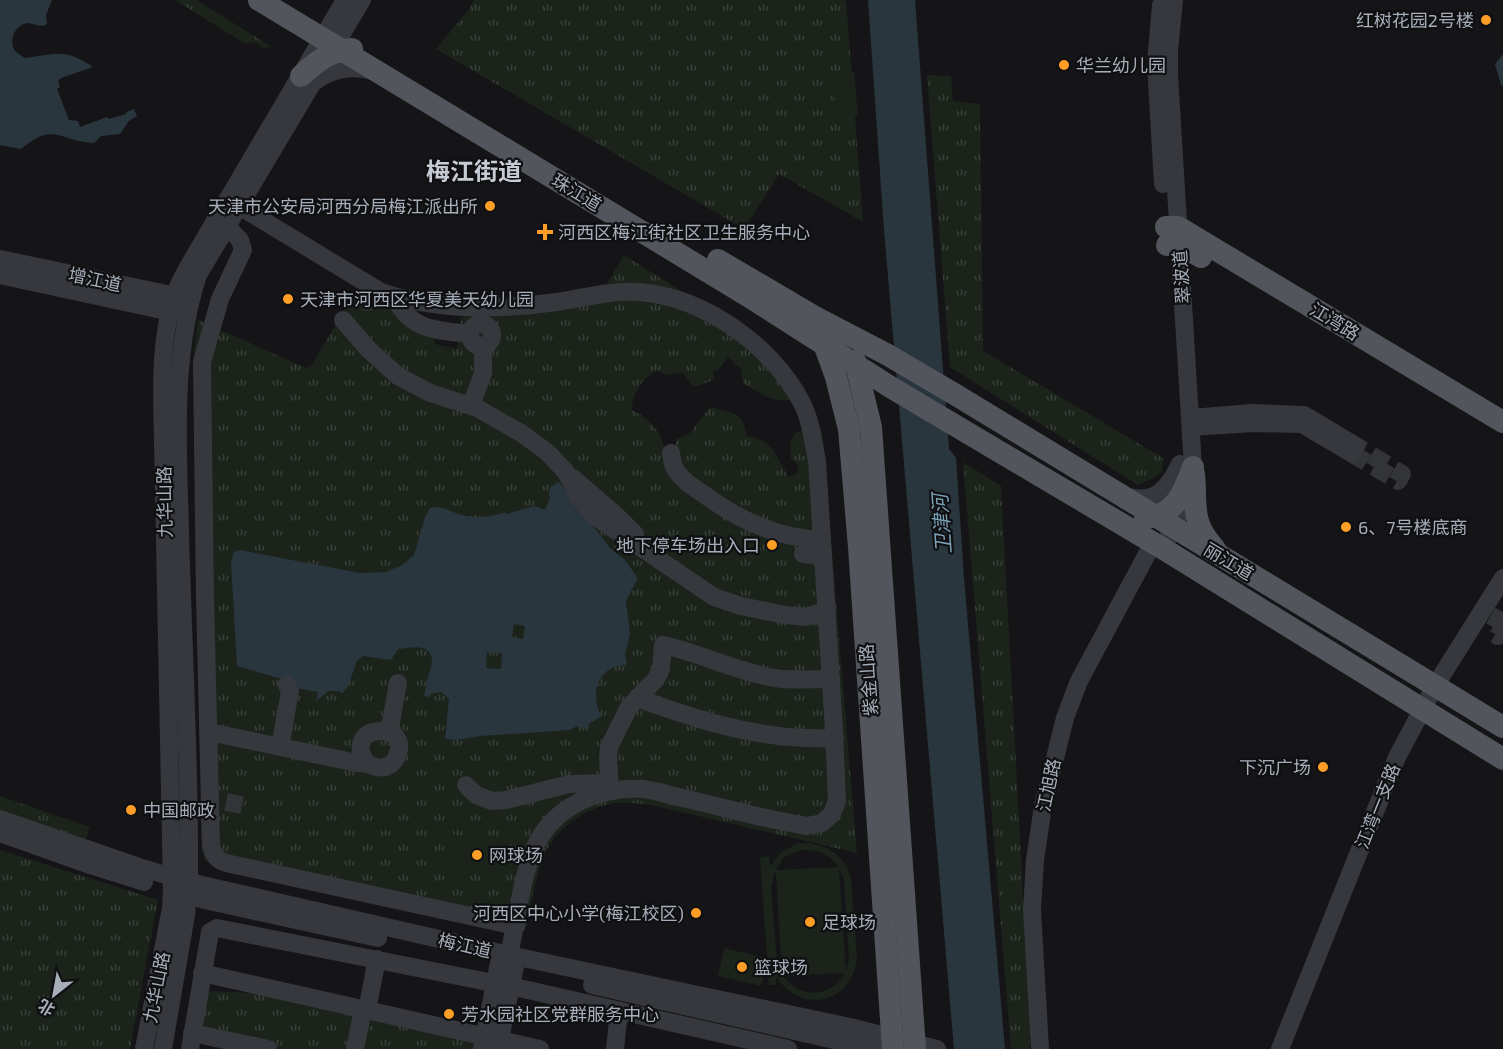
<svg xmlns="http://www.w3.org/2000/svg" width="1503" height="1049" viewBox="0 0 1503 1049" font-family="'Exo 2','Noto Sans SC',sans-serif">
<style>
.grass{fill:url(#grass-tufts)}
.pitch{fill:#1b231b;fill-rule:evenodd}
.water{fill:#2a363d;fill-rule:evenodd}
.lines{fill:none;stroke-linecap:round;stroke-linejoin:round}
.minor-tunnel{stroke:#323437;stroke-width:18;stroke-dasharray:18 9;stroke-linecap:butt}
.minor{stroke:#36383d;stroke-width:18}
.major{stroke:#52555c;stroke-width:22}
.poi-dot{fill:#ff9e26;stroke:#101012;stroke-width:2}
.labels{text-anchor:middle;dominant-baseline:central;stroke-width:4.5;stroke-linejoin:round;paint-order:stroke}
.poi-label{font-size:18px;fill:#a6aeb9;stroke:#101012;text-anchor:start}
.street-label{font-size:18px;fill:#a6aeb9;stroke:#101012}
.water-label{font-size:20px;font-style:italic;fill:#79a1b7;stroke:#101012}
.district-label{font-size:24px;font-weight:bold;fill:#c7ccd4;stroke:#101012}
</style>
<defs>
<pattern id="grass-tufts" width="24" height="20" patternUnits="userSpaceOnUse" patternTransform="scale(1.5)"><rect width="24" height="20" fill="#1b231b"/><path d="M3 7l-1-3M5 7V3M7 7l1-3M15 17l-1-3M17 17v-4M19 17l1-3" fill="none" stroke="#39403a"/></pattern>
</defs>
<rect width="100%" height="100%" fill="#151517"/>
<g class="grass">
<polygon points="175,0 196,0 272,47 262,48 256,42 244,43"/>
<polygon points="474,0 846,0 863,222 779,174 744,229 436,49 470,8"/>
<polygon points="927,75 951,76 953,101 980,104 983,351 1163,458 1162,472 1152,479 1138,485 950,367"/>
<path d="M624,255L771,348L788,366L804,389C799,393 794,399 788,400C774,403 754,390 743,383L741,369L728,357L720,368L713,372L714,380L694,387L683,373L665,375L657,370C642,379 632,392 632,410C660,425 662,437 669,466L676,454V439L690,433L710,407C729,412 745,411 746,436C775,439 775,457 789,477L796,474L799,466L791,459L790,443L794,434L818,422L822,433L857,853L651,805C640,804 629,802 618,803C585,806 552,830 541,863C534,884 530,909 525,931L205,860L202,850L194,351L198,320L306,368L311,366L356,291L380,300L410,327L433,336L435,344L457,349L461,326L460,319L469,298L505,300L605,287Z"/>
<polygon points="963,462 1001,486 1030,1026 1029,1049 1011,1049"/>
<polygon points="0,796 90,827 85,841 0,812"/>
<polygon points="0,850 158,900 130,1049 0,1049"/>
<polygon points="207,991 269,994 517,1049 282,1049 198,1029"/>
</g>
<g class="pitch">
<polygon points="854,72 858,116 837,117 833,74"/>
<polygon points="447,833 512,846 506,876 441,863"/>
<path d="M798,843H810L826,848L837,854L848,868L851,879L857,958C852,1004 802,1015 776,977V985H769L767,961L761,986L718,976L724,948L767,958L760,857L769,856L770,867L780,853ZM802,850C816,849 831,854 838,867L776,870L784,857ZM839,869L844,880L849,959L846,971ZM775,872L776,873L782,974L777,964L771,887ZM845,973C830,998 800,999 783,976Z"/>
</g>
<g class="water">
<path d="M0,0H52L46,15L47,24L43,26C38,26 34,24 29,23C16,23 9,39 14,49C16,53 21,55 25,58C57,54 64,48 93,67L61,78L58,81L60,87L57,89L69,120L78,121L80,127L107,117L109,119L126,114V112L134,109L137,116L129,121L120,134L101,136L94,143C59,141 54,121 21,149L0,145Z"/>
<polygon points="868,0 915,0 949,449 956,458 964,578 1005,1049 954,1049 884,230"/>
<polygon points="1503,54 1503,86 1501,85 1495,64"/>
<path d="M559,482L610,548L624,559L638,578L626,601L630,634L625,654L627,665C599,664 588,695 602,716L589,724L586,729L577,726L570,730L480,736L457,740L445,739L449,699L441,692L431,694L429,697L424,696C426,689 426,683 428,677C431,667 437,653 423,648C416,646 406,648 398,649L391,660L363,656L357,661L348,686L342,694L339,691H329L316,701L318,692L296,688L282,679L237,666L231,562L234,552L240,550L360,573L386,572L402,565L414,555L425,517L430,508C441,504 452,513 462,515C477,519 491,517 505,512L506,514L535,506L545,510L550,498L549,496C548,488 553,485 559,482ZM514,624L525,626L523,639L512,637ZM487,652L502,653L501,669L486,668Z"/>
</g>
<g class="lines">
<g class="minor-tunnel">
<polyline points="1351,453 1398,481 1402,474 1356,446"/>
<polyline points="1503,612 1492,632 1498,636 1503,628"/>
<polyline points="226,802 242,805"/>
</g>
<g class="minor">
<polyline points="1161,5 1156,63 1163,184"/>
<path d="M314,82C332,68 351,65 373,71"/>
<path d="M239,206L381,292C437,311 500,310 557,302C578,299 599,293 621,292C691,287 771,342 802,403C811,421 813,441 817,461L834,730L837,801L832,814L822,823L807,826C767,820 727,808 687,799C673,796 658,791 643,789C603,786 558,804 538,841C522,870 517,921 509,955"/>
<path d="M227,226L240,240L243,250L220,299L202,362L205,598L211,846C214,855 216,860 226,863L516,926"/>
<polyline points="0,259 186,298"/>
<polyline points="0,275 180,314"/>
<path d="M394,297C411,331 436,330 470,334"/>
<polyline points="343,320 368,349 398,376 430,393 477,408 521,433 547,452 566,472 580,499 596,517 714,597 741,606 785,615 806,617 827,610"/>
<circle cx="481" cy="335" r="11"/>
<polyline points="471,406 483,373 483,346"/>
<polyline points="1191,418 1252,413 1304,415 1356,446 1351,453 1302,424 1254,423 1191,427"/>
<path d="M671,453C672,457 672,463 674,467C680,479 694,488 705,495C740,521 778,538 822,540"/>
<polyline points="573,478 618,517 635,534"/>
<path d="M1125,496C1155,505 1168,489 1180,464"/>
<polyline points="1168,538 1188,498 1193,467 1169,75 1169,51 1174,0"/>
<polyline points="803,554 823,556"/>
<path d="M637,698C703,722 764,741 835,738"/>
<path d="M209,732L357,763C369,761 373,770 384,767C390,766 395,762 397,756C412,720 341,724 366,762"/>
<polyline points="389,733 398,683"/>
<polyline points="280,747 290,691 287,685"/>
<polyline points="466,785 476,795 492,801 506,800 569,784 610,783"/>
<path d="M610,790L608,759L609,747L629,707L656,679L661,669L663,645C701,653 736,672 775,678C793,681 812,679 831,679"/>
<polyline points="0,819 139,867 189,882 509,955 850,1027 937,1049"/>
<polyline points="0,833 90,865 144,882"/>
<polyline points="176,892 205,900 378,938"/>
<polyline points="202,973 540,1049"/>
<polyline points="592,985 874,1049"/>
<polyline points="367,1010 377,959"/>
<polyline points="192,1033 268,1049"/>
<path d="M144,1049L171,908L172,890L163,441C162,394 159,343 174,297C177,287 183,277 188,267L345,0"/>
<path d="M163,1049L186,915L189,882C190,765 183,648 180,532C178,446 171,358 198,275L362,0"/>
<polyline points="190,1049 210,932 217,928 528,990 788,1049"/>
<polyline points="355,1049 363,1009"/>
<polyline points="482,1049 501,953"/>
<polyline points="498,1049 517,957"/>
<polyline points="615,1049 619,1011"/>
<polyline points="1040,1049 1032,910 1035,860 1043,806 1065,718 1079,681 1153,543"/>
<polyline points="1280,1049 1397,757 1435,686 1503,578"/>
</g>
<g class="major">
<polyline points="259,0 748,296 892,388 1162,548 1503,759"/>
<path d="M301,76C317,61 330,51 352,49"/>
<polyline points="1166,227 1178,227 1503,422"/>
<polyline points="1167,245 1179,244 1201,257"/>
<polyline points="718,260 815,317 888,355 956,395 1503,727"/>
<polyline points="823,341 836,377 849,429 859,547 893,1049"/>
<polyline points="855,361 871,427 915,1049"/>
<path d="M1194,474C1197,507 1190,521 1215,549"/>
<path d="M1145,518C1175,516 1184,492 1193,467"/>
</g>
</g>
<g class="poi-dot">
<circle cx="1486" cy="20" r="6"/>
<circle cx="1064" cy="65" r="6"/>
<circle cx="490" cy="206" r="6"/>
<path d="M542 223h6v6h6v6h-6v6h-6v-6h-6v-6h6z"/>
<circle cx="288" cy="299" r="6"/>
<circle cx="1346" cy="527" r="6"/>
<circle cx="772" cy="545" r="6"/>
<circle cx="1323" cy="767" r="6"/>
<circle cx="131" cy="810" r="6"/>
<circle cx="477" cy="855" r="6"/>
<circle cx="696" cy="913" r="6"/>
<circle cx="810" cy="922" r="6"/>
<circle cx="742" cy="967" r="6"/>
<circle cx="449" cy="1014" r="6"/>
</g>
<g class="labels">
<g class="poi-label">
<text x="1474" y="20" text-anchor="end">红树花园2号楼</text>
<text x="1076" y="65">华兰幼儿园</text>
<text x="478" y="206" text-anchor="end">天津市公安局河西分局梅江派出所</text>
<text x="558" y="232">河西区梅江街社区卫生服务中心</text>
<text x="300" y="299">天津市河西区华夏美天幼儿园</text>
<text x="1358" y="527">6、7号楼底商</text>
<text x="760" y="545" text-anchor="end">地下停车场出入口</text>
<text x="1311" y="767" text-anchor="end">下沉广场</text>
<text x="143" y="810">中国邮政</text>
<text x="489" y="855">网球场</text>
<text x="684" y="913" text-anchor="end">河西区中心小学(梅江校区)</text>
<text x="822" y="922">足球场</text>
<text x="754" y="967">篮球场</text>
<text x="461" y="1014">芳水园社区党群服务中心</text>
</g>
<g class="street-label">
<text transform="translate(577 192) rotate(31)">珠江道</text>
<text transform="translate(1181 277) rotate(-94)">翠波道</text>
<text transform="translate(95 279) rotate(12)">增江道</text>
<text transform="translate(1335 321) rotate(31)">江湾路</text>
<text transform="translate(164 502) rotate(-91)">九华山路</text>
<text transform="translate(1229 561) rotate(31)">丽江道</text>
<text transform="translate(868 680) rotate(-94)">紫金山路</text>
<text transform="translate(1048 785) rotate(-78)">江旭路</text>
<text transform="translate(1377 806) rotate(-68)">江湾一支路</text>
<text transform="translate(465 945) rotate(13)">梅江道</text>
<text transform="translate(156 987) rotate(-79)">九华山路</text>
</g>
<g class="water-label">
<text transform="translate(941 524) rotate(-94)">卫津河</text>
</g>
<g class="district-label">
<text x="474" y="170">梅江街道</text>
</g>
</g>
<g transform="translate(54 995) rotate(211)" stroke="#101012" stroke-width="4.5" paint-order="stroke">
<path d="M0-4.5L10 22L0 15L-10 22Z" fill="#a6aeb9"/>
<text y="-9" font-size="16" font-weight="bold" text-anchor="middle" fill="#a6aeb9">北</text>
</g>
</svg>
